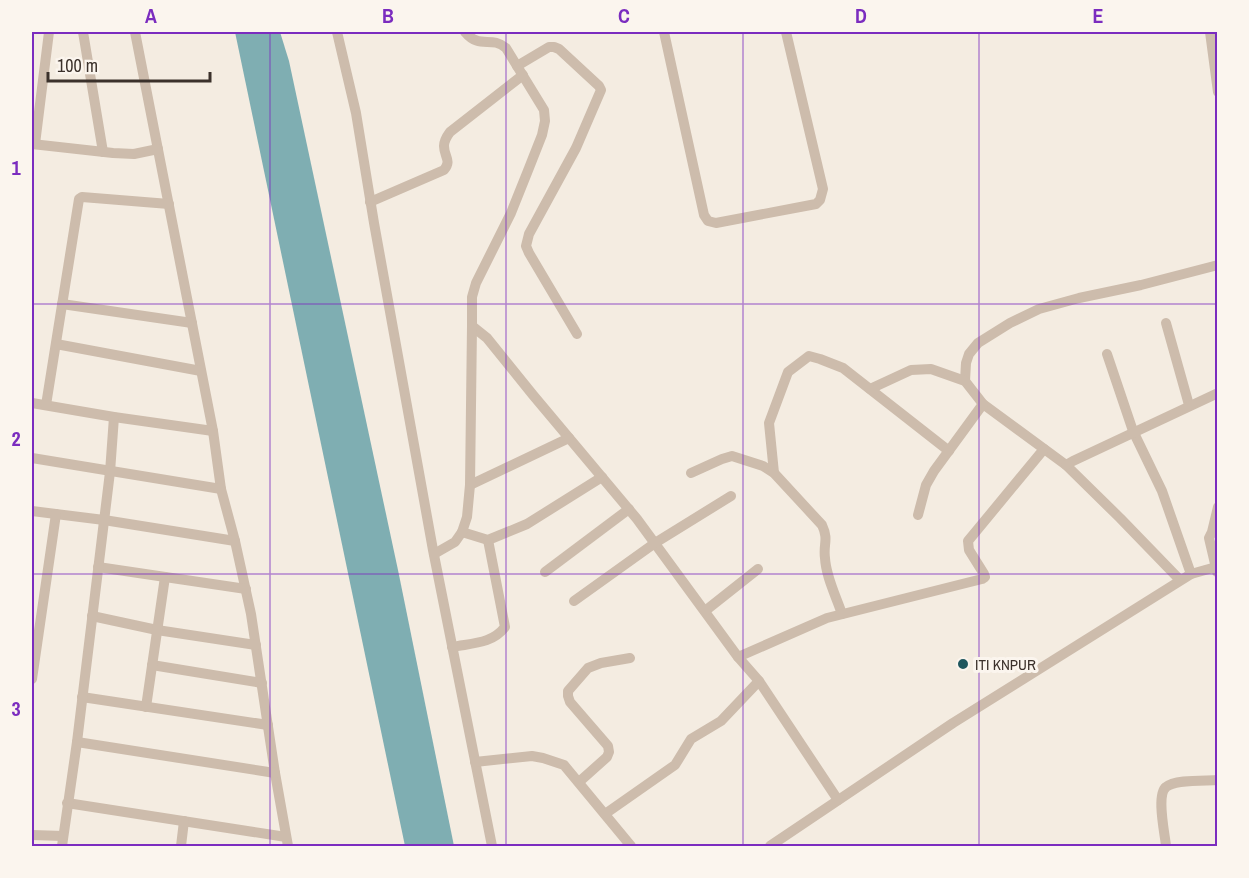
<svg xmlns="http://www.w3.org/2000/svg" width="1249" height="878" viewBox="0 0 1249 878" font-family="'Archivo Narrow',sans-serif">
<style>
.water{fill:#7faeb2}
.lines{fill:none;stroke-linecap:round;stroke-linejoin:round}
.minor{stroke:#cdbcac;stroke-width:10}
.grid{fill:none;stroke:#7b2cbf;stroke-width:1.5;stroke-opacity:0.55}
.poi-dot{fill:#1f575e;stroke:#fbf5ee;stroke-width:2}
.labels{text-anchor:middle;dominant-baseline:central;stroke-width:6;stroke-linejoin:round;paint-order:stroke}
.poi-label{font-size:15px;fill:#3b312b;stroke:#fbf5ee;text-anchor:start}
.neatline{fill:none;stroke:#7b2cbf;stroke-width:2}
.grid-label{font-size:20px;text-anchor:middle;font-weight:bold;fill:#7b2cbf}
</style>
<rect width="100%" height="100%" fill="#f4ece1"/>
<polygon class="water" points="235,32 280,32 289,61 398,570 454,846 405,846"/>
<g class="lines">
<g class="minor">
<polyline points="83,32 103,152"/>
<polyline points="135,32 213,431 221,489 235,541 251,614 275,773 288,846"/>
<polyline points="337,32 356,113 374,223 433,550 492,846"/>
<polyline points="664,32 704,215 708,221 716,223 816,204 820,200 823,189 786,32"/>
<polyline points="1210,32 1218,92"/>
<polyline points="517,66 549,47 554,47 559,49 599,86 601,90 576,148 529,234 526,246 529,253 577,334"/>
<polyline points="32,144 113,153 134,154 158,149"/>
<polyline points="35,144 49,32"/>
<path d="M370,202L444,170C452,160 444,157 444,146C444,141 447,136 450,132L523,75"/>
<polyline points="62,304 192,323"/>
<polyline points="1166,323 1189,405"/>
<polyline points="472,326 487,338 533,395 637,519 738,657 759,681 838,800"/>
<polyline points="56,344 201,371"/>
<polyline points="1107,354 1133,431 1162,491 1191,574"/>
<polyline points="965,381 966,363 969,354 978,343 1010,323 1039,309 1079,298 1141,285 1218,265"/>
<polyline points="870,389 911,370 931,369 965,381 983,404 1066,465 1120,518 1180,580"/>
<polyline points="32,403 114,417 213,431"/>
<polyline points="46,405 79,199 82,197 169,204"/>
<polyline points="32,458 221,489"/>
<polyline points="1066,465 1073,461 1218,393"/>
<path d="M691,473L722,459L732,456L763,466L774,473L822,525C829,540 823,544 825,558C826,577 836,596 842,614"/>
<polyline points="774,473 769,423 788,372 809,356 820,359 843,368 949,451"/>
<polyline points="470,485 569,438"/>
<polyline points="32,511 104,520 235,541"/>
<polyline points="918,515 926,485 934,471 983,404"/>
<polyline points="462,532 488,540 527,524 602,477"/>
<path d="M434,554L455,542L462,532L467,517L470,485L472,326V297L476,283L511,213L529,168L542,135L545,121L544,110L506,48C491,35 480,50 465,32"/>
<polyline points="98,567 246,589"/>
<polyline points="545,572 629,509"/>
<polyline points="1217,572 1209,538 1212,532 1218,507"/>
<polyline points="574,601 655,543 731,496"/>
<polyline points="705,611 758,569"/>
<polyline points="92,616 157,630 256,645"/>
<path d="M452,647C472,643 492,644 505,627L488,540"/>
<polyline points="738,657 827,618 982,579 985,577 984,574 969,550 968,541 1044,449"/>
<polyline points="152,665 262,683"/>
<polyline points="32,679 56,514"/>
<polyline points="82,697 268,725"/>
<polyline points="146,707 165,577"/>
<polyline points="77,742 275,773"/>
<polyline points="475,762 532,756 543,758 564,765 631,846"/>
<polyline points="579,782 607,757 609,752 608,746 570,702 568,696 568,691 588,668 601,663 630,658"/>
<polyline points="67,803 286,837"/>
<polyline points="605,814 675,765 691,739 721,721 759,681"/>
<polyline points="32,835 63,836"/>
<polyline points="62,846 77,742 110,472 114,417"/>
<polyline points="181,846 184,821"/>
<polyline points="770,846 953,723 1191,574 1216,567"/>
<path d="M1166,846C1165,834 1156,795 1166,787C1175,779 1206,781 1218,780"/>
</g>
</g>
<path class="grid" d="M270,32V846M506,32V846M743,32V846M979,32V846M32,304H1218M32,574H1218"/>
<circle class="poi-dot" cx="963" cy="664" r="6"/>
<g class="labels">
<g class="poi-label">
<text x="975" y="664">ITI KNPUR</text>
</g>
</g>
<rect width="1249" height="878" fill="none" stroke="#fbf5ee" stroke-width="66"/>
<path d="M48 72v9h162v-9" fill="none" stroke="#3b312b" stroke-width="3"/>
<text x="57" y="72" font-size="18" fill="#3b312b" stroke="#fbf5ee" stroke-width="4.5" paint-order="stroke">100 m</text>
<rect x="33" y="33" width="1183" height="812" class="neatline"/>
<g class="grid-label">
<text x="151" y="23">A</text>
<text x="388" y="23">B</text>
<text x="624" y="23">C</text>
<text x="861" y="23">D</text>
<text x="1098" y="23">E</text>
<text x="16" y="175">1</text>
<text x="16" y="446">2</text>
<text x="16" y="716">3</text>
</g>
</svg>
